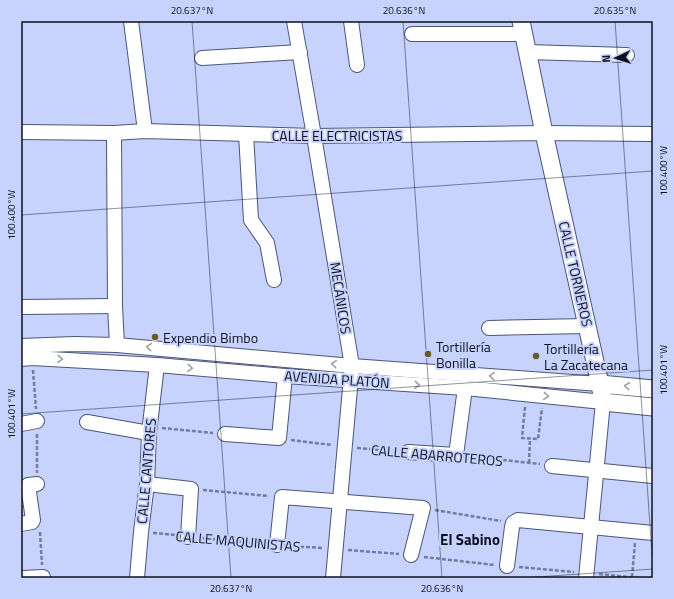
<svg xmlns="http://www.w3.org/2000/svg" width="674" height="599" viewBox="0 0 674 599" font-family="'Titillium Web',sans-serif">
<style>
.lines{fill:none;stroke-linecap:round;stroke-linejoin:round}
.minor-casing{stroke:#4c5579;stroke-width:16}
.tertiary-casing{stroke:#4c5579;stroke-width:19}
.path{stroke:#757c9b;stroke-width:2.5;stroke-dasharray:4 2;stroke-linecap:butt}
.minor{stroke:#fff;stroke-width:14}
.tertiary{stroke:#fff;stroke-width:17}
.oneway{stroke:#9fa0a6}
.ticks{fill:none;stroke:#0e1120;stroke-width:1;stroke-opacity:0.45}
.poi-dot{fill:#695a28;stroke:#c7d2fd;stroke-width:1.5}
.labels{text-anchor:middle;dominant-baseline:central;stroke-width:4;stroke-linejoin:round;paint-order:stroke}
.street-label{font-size:14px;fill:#0e1120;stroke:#c7d2fd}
.poi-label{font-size:14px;fill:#0e1120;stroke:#c7d2fd;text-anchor:start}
.neighbourhood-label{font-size:15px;font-weight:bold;fill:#0e1120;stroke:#c7d2fd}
.neatline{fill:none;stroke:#0e1120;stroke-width:1.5}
.ticks-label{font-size:10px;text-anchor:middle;fill:#0e1120}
</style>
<rect width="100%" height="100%" fill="#c7d2fd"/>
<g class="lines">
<g class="minor-casing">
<g id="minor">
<polyline points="131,21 145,131"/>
<polyline points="294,21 314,136 352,366 333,578"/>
<polyline points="351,21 357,65"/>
<polyline points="412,34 524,34"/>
<polyline points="528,52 627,55"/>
<polyline points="202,58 300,52"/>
<polyline points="21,132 114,133 145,131 314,136 544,133 653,134"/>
<polyline points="114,133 115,306 117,345"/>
<polyline points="246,134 251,220 267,243 274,280"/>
<polyline points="21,307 115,306"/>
<polyline points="489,328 587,326"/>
<polyline points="21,346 74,344 117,345 352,366 600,384"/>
<polyline points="21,359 32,358 157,365 285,376 465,388 603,402 586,578"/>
<polyline points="87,422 149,433"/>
<polyline points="21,424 37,421"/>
<polyline points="225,434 279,438 285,376"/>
<polyline points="408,452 456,455 465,388"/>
<polyline points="552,466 653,476"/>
<polyline points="147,484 191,489 188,537"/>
<polyline points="21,524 32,522 33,520 28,485 37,484"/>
<polyline points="277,545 282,497 423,508 411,555"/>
<polyline points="507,566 512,527 513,523 518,520 653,533"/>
<polyline points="23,578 43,577"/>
<polyline points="137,578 141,532 147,484 149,433 157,365"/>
</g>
</g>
<g class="tertiary-casing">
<g id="tertiary">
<polyline points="521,21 544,133 600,384 603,402 653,407"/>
<polyline points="600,384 653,389"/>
</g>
</g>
<g class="path">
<polyline points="33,370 36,409"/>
<polyline points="525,407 522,438 538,439 542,408"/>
<polyline points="162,428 213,433"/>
<polyline points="37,434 37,473"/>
<polyline points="291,440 332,445"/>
<polyline points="357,448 396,451"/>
<polyline points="467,456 540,464"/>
<polyline points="529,463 530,439"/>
<polyline points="203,490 269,496"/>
<polyline points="435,510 501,521"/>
<polyline points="40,532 42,565"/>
<polyline points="153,533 176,535"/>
<polyline points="201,538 266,544"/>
<polyline points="288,546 323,548"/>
<polyline points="348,550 399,554"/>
<polyline points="424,557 495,565"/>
<polyline points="519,567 574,572"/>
<polyline points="599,574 640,578"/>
<polyline points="632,577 635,543"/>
</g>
<use href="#minor" class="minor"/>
<use href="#tertiary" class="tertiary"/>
</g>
<defs><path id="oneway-chevron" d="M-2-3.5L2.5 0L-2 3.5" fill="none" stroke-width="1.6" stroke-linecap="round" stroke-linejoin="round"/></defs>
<g class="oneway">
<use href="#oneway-chevron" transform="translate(149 347) rotate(-175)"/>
<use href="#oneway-chevron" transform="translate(60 359) rotate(3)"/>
<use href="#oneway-chevron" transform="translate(334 364) rotate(-175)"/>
<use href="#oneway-chevron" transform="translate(190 368) rotate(5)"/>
<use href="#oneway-chevron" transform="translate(492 376) rotate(-176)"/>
<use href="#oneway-chevron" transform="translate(417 385) rotate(4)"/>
<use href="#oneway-chevron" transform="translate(627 386) rotate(-174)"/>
<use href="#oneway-chevron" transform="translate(546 396) rotate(5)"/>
</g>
<path class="ticks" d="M192,21L231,578M403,21L442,578M615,21L653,569M21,215L653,171M21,414L653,370M522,578L653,569"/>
<g class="poi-dot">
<circle cx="155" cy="337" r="4"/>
<circle cx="428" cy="354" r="4"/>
<circle cx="536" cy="356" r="4"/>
</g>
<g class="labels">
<g class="street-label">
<text x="337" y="135">CALLE ELECTRICISTAS</text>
<text transform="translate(576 274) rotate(77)">CALLE TORNEROS</text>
<text transform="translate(341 298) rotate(81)">MECÁNICOS</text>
<text transform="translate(337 379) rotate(4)">AVENIDA PLATÓN</text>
<text transform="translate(437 455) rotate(5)">CALLE ABARROTEROS</text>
<text transform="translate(146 471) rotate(-85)">CALLE CANTORES</text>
<text transform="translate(238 541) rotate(5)">CALLE MAQUINISTAS</text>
</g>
<g class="poi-label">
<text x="163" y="337">Expendio Bimbo</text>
<text x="436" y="346">Tortillería<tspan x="436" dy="16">Bonilla</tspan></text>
<text x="544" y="348">Tortillería<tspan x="544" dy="16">La Zacatecana</tspan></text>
</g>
<g class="neighbourhood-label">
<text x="470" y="539">El Sabino</text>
</g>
</g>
<rect width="674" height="599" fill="none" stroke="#c7d2fd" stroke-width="44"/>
<g transform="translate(616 58) rotate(266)" stroke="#c7d2fd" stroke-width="3" paint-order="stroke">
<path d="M0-3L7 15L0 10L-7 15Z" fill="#0e1120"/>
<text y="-6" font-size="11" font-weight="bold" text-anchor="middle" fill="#0e1120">N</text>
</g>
<rect x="22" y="22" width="630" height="555" class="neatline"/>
<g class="ticks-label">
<text x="192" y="14">20.637°N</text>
<text x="404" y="14">20.636°N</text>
<text x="615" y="14">20.635°N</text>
<text transform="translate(663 171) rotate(-90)" y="4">100.400°W</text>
<text transform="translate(11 215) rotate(-90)" y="4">100.400°W</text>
<text transform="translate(663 370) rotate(-90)" y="4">100.401°W</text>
<text transform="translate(11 414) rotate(-90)" y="4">100.401°W</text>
<text x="231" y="592">20.637°N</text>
<text x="442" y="592">20.636°N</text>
</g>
</svg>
